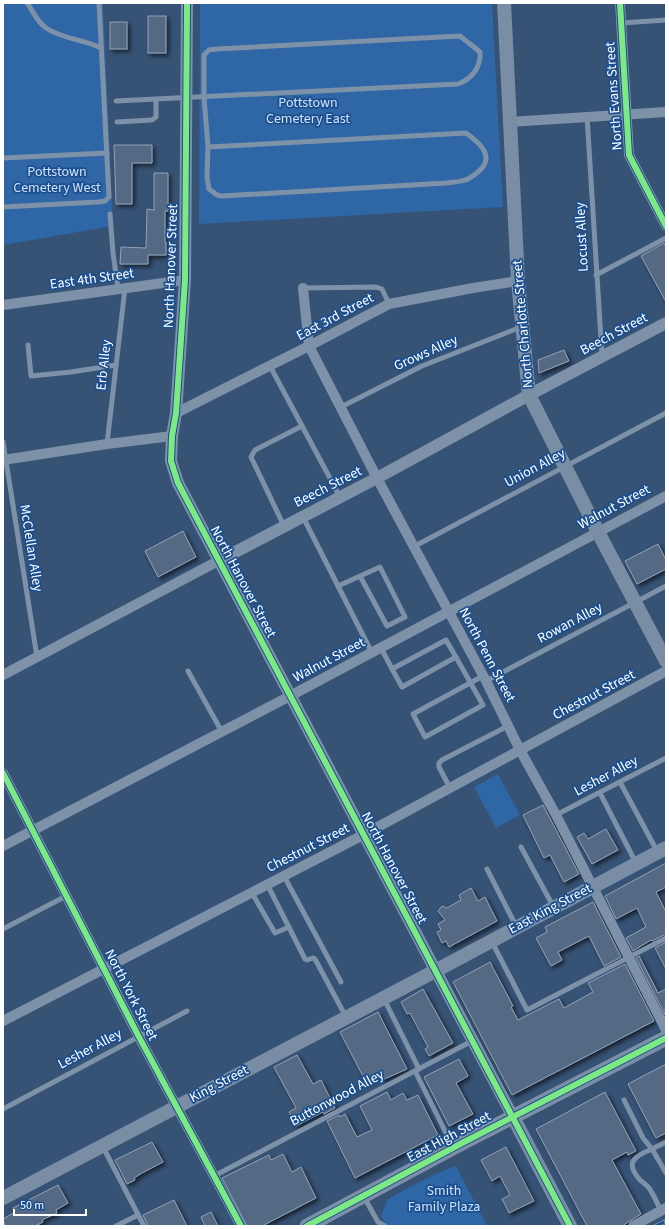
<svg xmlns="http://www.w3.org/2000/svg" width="669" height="1229" viewBox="0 0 669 1229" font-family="'Source Sans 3',sans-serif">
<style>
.green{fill:#2f66a5}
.water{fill:#3b618d}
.building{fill:#526984;stroke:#92a2b6;filter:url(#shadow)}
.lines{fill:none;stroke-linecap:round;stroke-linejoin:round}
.service{stroke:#7d92a8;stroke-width:5}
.minor{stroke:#7d92a8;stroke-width:10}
.tertiary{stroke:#7d92a8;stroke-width:12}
.secondary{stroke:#798da4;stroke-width:14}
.primary{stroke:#7d8ea7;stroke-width:15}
.rail-casing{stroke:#7e92a7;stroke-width:4.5}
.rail{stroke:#1b4f8f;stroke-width:3;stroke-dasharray:9;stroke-linecap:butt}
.cycleway-casing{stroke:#1b4f8f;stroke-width:8}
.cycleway{stroke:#7ce984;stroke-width:6}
.labels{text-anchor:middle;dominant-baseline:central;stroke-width:3.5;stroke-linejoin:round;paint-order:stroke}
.street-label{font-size:14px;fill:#fff;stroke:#1b4f8f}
.park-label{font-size:14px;fill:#cfe3fa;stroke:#1b4f8f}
</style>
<defs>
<filter id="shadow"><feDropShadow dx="2.5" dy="2.5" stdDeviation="2" flood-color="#0009"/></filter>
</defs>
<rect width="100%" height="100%" fill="#365274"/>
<g class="green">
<polygon points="3,3 103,3 113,226 3,245"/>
<polygon points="200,3 492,3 503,207 199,224"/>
<polygon points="498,774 520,815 496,828 474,787"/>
<path d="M456,1166L487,1226H387L381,1216C383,1211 385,1205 387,1201C391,1195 447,1168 456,1166Z"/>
</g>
<circle class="water" cx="436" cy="1205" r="5.5"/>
<g class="building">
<rect x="148" y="16" width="18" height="37"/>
<rect x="110" y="22" width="17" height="27"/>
<polygon points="114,145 152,145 152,163 132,163 132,204 116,204"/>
<polygon points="154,173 168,173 168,211 165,211 165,242 166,242 166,255 148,255 148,264 120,264 121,247 146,248 147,209 154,210"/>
<polygon points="664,243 666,247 666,302 641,256"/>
<polygon points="564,350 569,361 539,373 538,360"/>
<polygon points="183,531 196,557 158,577 145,551"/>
<polygon points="658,544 666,560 666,569 637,584 625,561"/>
<polygon points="543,805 579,874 564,882 550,855 544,858 523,815"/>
<polygon points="606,829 618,850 592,864 577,837 584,833 588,839"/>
<polygon points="666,863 666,887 656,892 666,912 666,934 652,941 651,940 633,951 626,938 646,927 637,908 616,919 605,896"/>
<polygon points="471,888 478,901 485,897 497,921 449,947 446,941 442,943 437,932 441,930 438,924 445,920 438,911 442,906 447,908 461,900 459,895"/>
<polygon points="593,902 621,957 604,966 589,936 558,952 562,960 551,966 536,938 547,932 545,927"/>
<polygon points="666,942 666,969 655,948"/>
<polygon points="639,956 658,993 666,989 665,1015 636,958"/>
<polygon points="490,962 513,1006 511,1007 518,1020 559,999 564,1008 593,992 588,983 625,964 654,1021 512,1095 453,982"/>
<polygon points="423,989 453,1043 429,1056 425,1049 428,1047 410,1013 407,1014 401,1002"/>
<polygon points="378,1012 407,1069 382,1080 379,1075 366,1082 340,1032"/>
<polygon points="297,1055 313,1084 321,1080 335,1108 324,1114 323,1112 296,1126 289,1112 296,1108 274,1067"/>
<polygon points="459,1059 468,1076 456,1083 473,1114 449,1126 424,1077"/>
<polygon points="666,1064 666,1133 656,1138 628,1084"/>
<polygon points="387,1092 391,1100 403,1093 407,1100 418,1095 438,1135 355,1178 327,1121 339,1115 340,1117 345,1114 357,1137 372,1130 360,1106"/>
<polygon points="605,1092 636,1151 628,1155 627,1152 612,1160 641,1214 622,1226 587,1226 536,1129"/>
<polygon points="152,1142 163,1162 142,1173 134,1178 135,1180 127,1184 115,1160"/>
<polygon points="506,1147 534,1201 509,1213 502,1199 510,1195 500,1176 492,1181 481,1160"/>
<polygon points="283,1154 292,1172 301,1167 316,1198 262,1226 247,1226 222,1178 269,1155 271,1160"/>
<polygon points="58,1185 68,1203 56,1210 57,1213 42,1220 43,1222 35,1226 5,1226 3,1219 15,1212 13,1208"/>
<polygon points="174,1200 187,1226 148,1226 143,1215"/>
<polygon points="211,1212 218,1226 205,1226 201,1217"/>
</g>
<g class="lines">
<g class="service">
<path d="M27,3C33,11 37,22 46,28C62,39 83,39 101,48"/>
<polyline points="621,23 666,20"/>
<path d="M116,101L458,84C472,79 481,67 480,52L460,36L217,49L209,50L204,55V97L208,147L466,133C480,143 496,157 478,172C474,175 469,179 465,180C459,182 452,182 446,183L222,196L217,195L209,189L207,177L208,147"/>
<polyline points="587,116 602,355"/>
<polyline points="117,122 152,120 156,117 156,100"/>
<polyline points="3,158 107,153"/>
<polyline points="3,207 98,202 105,201 109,197 99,3"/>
<polyline points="110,214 113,253 118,289"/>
<polyline points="596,275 666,238"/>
<polyline points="303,288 376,287 382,289 389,304"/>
<polyline points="28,345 31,376 71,372 116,365"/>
<polyline points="270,366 340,497"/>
<polyline points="341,407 422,366 521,327"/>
<polyline points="3,442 37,657"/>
<polyline points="107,444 125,288"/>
<polyline points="303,517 372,653"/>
<polyline points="284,526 251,457 255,450 302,426"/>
<polyline points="415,546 666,413"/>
<polyline points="338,586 380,567 405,617 387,626 360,576"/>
<path d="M381,648L392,669L446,640C459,662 471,684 483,705L425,737L413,714L483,676"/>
<polyline points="392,669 402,687 456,657"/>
<polyline points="188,671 222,732"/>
<polyline points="486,681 666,586"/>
<polyline points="620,782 657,851"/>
<polyline points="450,788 439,767 439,763 442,760 508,726"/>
<polyline points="600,793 636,863"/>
<polyline points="556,815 666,758"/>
<polyline points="521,847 553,906"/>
<polyline points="487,869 516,926"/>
<polyline points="284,876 341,982"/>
<polyline points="267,884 305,959 307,960 313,958 315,959 346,1017"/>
<polyline points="252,893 275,933 289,927"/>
<polyline points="3,929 66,896"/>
<polyline points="492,942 527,1010 666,938"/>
<polyline points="384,999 419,1069"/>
<polyline points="415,1071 453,1147"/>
<polyline points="624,1100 643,1138 652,1149 666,1142"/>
<polyline points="3,1109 187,1011"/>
<polyline points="103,1147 144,1226"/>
<polyline points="214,1176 472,1041"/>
<polyline points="364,1197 378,1222 385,1226"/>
<path d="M661,1211C657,1203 654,1195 649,1188C647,1185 643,1183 640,1180C624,1162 635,1156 652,1149L666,1173"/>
<polyline points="116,1226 138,1215"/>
</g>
<g class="minor">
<polyline points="620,3 629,155 666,226"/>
<polyline points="509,122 666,112"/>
<polyline points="303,288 309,346 377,478 486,681 520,750 556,815 666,1030"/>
<polyline points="3,305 185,280"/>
<polyline points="176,413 309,346 389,304 473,288 518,281"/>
<polyline points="3,460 107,444 172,436"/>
<polyline points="3,675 218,561"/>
<polyline points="3,773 139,1037 241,1226"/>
<polyline points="3,846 290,696 666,496"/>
<polyline points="3,1021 363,835 666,671"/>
<polyline points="633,1226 666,1208"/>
</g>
<g class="tertiary">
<polyline points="187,3 185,280 176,413 172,436 171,461 178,483 513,1117"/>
<polyline points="218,561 377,478 529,395 666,323"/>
</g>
<g class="secondary">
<polyline points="504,3 518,281 529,395 598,532 666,661"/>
<polyline points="513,1117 570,1226"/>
<polyline points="3,1198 435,971 666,848"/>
</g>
<polyline class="primary" points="307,1226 464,1142 666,1038"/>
<g class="rail-casing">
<polyline id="rail" points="656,1226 666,1221"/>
</g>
<use href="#rail" class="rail"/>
<g class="cycleway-casing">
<g id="cycleway">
<polyline points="187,3 185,280 176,413 172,436 171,461 178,483 570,1226"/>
<polyline points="620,3 629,155 666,226"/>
<polyline points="3,773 139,1037 241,1226"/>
<polyline points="307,1226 464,1142 666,1038"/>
</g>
</g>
<use href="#cycleway" class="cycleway"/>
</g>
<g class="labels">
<g class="street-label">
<text transform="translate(614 96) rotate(-94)">North Evans Street</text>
<text transform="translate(582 237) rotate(-93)">Locust Alley</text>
<text transform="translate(171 266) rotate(-88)">North Hanover Street</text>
<text transform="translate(92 279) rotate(-8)">East 4th Street</text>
<text transform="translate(335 317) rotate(-28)">East 3rd Street</text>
<text transform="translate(523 324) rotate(-95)">North Charlotte Street</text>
<text transform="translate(614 334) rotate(-28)">Beech Street</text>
<text transform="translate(426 353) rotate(-24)">Grows Alley</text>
<text transform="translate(104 365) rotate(-84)">Erb Alley</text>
<text transform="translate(535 468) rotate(-28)">Union Alley</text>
<text transform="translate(328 487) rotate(-27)">Beech Street</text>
<text transform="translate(614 507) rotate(-28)">Walnut Street</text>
<text transform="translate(31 548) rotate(81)">McClellan Alley</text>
<text transform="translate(243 582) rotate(62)">North Hanover Street</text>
<text transform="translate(570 623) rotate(-28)">Rowan Alley</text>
<text transform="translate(487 655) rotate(62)">North Penn Street</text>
<text transform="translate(329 660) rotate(-28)">Walnut Street</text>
<text transform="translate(594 695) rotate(-28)">Chestnut Street</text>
<text transform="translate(606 776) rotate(-28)">Lesher Alley</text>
<text transform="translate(308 848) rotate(-27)">Chestnut Street</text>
<text transform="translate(394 868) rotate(62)">North Hanover Street</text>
<text transform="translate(550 909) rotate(-28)">East King Street</text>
<text transform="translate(131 995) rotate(63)">North York Street</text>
<text transform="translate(90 1049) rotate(-28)">Lesher Alley</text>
<text transform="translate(219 1084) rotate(-28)">King Street</text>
<text transform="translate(337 1098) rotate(-28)">Buttonwood Alley</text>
<text transform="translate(449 1137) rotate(-28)">East High Street</text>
</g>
<g class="park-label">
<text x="308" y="103">Pottstown<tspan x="308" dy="16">Cemetery East</tspan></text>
<text x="57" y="172">Pottstown<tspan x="57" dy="16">Cemetery West</tspan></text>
<text x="444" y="1191">Smith<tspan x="444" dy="16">Family Plaza</tspan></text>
</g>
</g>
<rect width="669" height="1229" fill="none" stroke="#ffffff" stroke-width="8"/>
<path d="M14 1209v6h72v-6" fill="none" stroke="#ffffff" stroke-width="2"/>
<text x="20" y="1209" font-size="12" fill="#ffffff" stroke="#1b4f8f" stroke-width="3" paint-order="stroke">50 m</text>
</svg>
